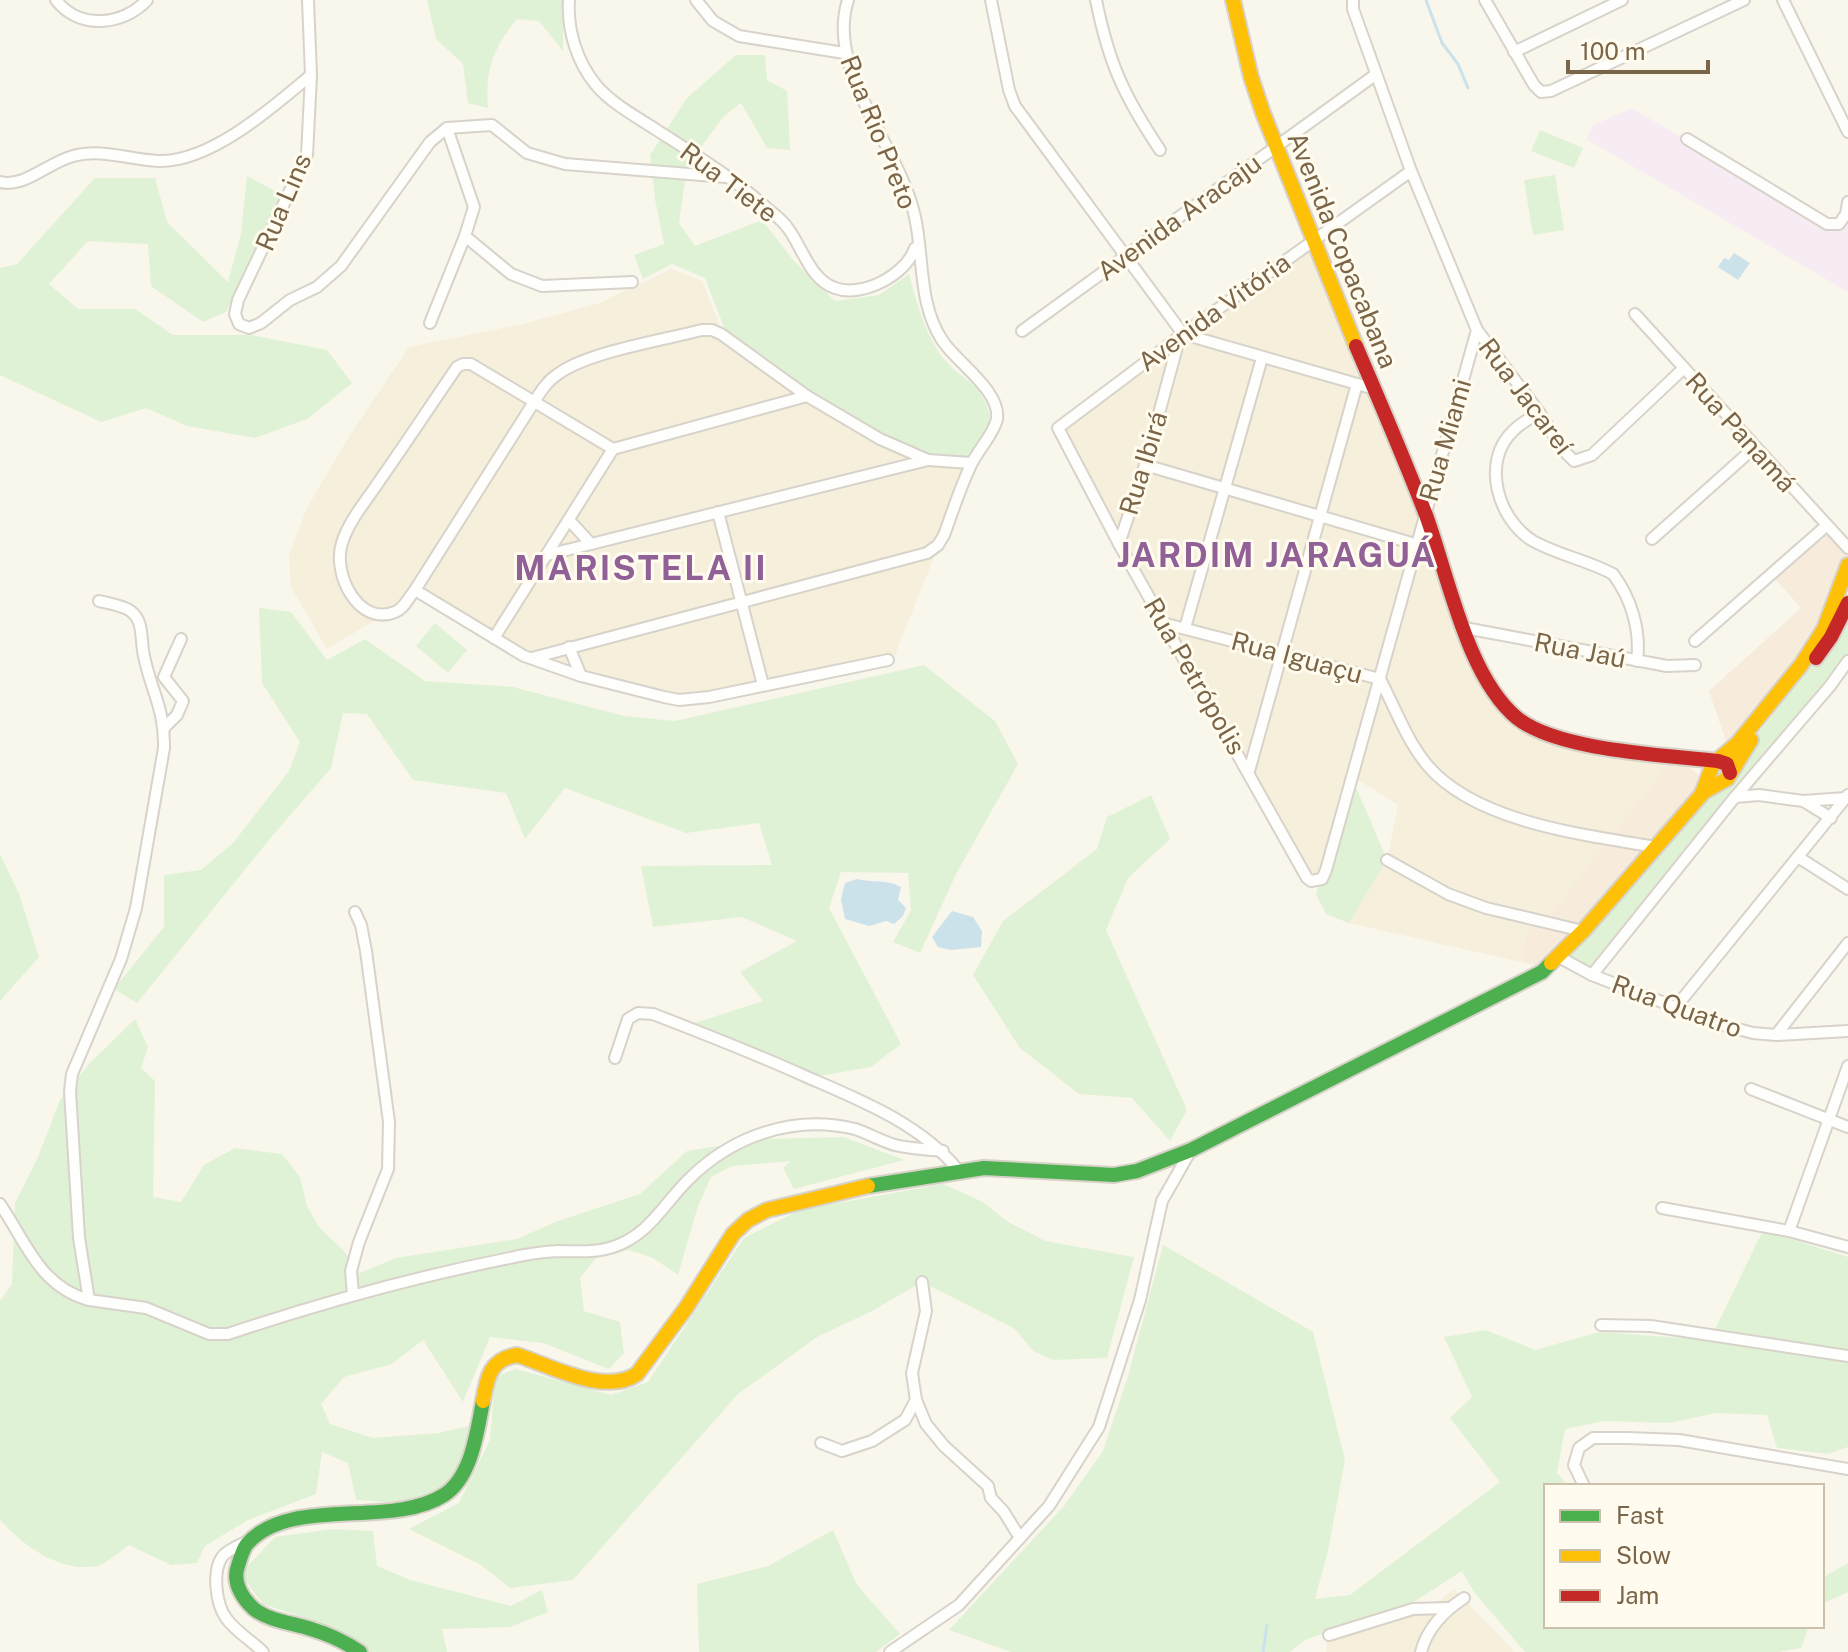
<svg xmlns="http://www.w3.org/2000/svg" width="1848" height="1652" viewBox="0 0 1848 1652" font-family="'Public Sans',sans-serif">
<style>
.residential{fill:#f6efdc}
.commercial{fill:#f7ebdc}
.education{fill:#f8ecf4}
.green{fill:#e0f2d5}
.water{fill:#cce2eb}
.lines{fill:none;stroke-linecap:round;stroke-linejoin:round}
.stream{stroke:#cce2eb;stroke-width:3}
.street-casing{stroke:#d8d3ca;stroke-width:14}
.fast-casing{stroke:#d7d2c7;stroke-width:18}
.slow-casing{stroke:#d7d2c7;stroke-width:18}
.jam-casing{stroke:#d7d2c7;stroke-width:18}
.street{stroke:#fefefc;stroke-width:10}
.fast{stroke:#4caf50;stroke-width:14}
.slow{stroke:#ffc107;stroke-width:14}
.jam{stroke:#c62828;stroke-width:14}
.labels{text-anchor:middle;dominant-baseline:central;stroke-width:6;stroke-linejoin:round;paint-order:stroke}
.street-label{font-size:26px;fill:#7b6548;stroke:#fffcef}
.district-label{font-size:34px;font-weight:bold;letter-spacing:2px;fill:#906097;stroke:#fffcef}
</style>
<rect width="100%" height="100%" fill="#f9f6ec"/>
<g class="residential">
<polygon points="1313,243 1495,694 1543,734 1675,755 1545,923 1529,919 1521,962 1349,923 1387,860 1398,805 1352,776 1321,876 1312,880 1120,542 1062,424"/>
<polygon points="671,269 702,281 723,333 840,416 930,459 972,462 895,655 709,697 679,700 532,657 417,588 402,609 384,615 327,649 291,587 289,555 307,508 348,438 409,347 523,324 600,303"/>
<polygon points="1454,1589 1515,1652 1326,1652 1327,1642 1417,1612 1440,1600"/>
</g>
<g class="commercial">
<polygon points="1826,526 1848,551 1846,600 1831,635 1807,670 1771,718 1731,756 1709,691 1801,608 1771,574"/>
<polygon points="1675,755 1708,783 1547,968 1521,962 1529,919 1545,922"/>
</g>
<polygon class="education" points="1632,108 1827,224 1839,224 1848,202 1848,292 1586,139 1593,125"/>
<g class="green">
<path d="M427,0H565L563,4V51L539,21L517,19C493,48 485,70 488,108L468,103L463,64L436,39Z"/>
<path d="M736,55H765L767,80L787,91L790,150L767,148L741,103L724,116L687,166L679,223L695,246L762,220L794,261L835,301L879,295L909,274C916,301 923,327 938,351C958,382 981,377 991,419L969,458L931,455L883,434L812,392L725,330L705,278L672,264L643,279L634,255L664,244L655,199L650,155L687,98Z"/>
<polygon points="1540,130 1583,148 1574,168 1531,151"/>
<polygon points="1555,175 1564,230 1533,235 1524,180"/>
<polygon points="247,176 284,196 226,312 203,322 151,286 148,244 88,241 49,284 78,309 135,309 173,335 252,335 327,350 352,383 307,419 255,438 187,426 146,408 101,422 0,375 0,268 17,264 95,178 155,178 167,222 228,282 241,234"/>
<polygon points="1848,594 1848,659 1590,972 1562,957 1771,718 1831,635"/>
<polygon points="259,608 291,612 327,660 365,639 425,681 513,687 624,716 675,721 924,665 995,721 1018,764 956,874 920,953 893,942 911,910 908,873 841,872 829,908 901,1044 871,1067 819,1076 692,1024 763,1001 740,972 797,941 742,917 653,927 641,866 772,865 759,823 686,833 565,788 525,839 506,793 413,780 367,714 343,713 331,768 273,835 137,1003 114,989 164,927 164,875 201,870 233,843 289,771 300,742 262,683"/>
<polygon points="435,623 467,650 448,673 416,646"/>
<polygon points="1351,775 1387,860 1349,923 1326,914 1316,894"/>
<polygon points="1151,795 1170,839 1128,878 1106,930 1187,1110 1170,1141 1132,1098 1079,1094 1020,1048 973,975 1003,921 1097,849 1107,817"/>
<polygon points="0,854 19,894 39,957 0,1001"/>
<path d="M135,1019L148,1047L141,1068L155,1081L153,1197L181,1202L204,1165L235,1148L282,1154L300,1177L307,1206L319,1227L344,1251L360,1273L396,1258L517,1239L558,1221L640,1194L687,1151L764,1139L844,1137L904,1160L794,1189L783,1168L790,1161L732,1166L711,1177L698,1206L678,1275L653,1258L629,1250L596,1258L580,1278L584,1311L620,1322L624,1353L609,1369L543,1343L490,1337L463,1402L423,1340L392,1364L344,1377L321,1404L330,1424L373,1438L438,1433L469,1426L459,1469L440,1498L385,1502L356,1500L348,1463L322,1452L316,1494L248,1520L205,1546L197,1563L171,1565L129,1545C120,1551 108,1563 97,1566C61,1573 23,1546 0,1520V1301L12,1284L15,1203L38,1157L60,1100L89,1064Z"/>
<polygon points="943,1184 983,1202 1008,1222 1045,1241 1134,1257 1107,1358 1053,1360 1033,1351 1015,1329 922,1282 872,1311 817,1337 738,1394 573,1580 510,1588 481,1565 409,1529 459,1503 490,1440 495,1377 516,1369 611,1395 648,1382 744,1238 800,1210"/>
<polygon points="1763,1230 1848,1257 1848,1447 1828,1454 1777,1448 1767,1415 1716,1413 1669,1423 1604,1421 1565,1429 1557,1473 1568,1486 1546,1486 1546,1626 1809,1626 1801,1648 1779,1652 1525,1652 1474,1592 1462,1571 1415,1601 1305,1640 1290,1652 1011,1652 949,1630 1064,1506 1103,1451 1128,1376 1163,1245 1313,1332 1345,1460 1328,1551 1315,1599 1350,1595 1500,1482 1450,1418 1472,1397 1444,1337 1486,1330 1535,1350 1599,1332 1710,1340"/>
<polygon points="333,1529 373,1531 377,1566 410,1580 511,1606 542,1590 548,1612 510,1627 442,1629 447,1652 367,1652 335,1628 263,1604 240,1574 275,1537"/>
<polygon points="833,1530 857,1585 900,1634 876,1652 699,1652 697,1584 768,1566"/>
<polygon points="1848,1563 1848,1592 1822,1604 1822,1578"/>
</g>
<g class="water">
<polygon points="1734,253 1750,263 1738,280 1718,267 1724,258 1729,260"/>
<path d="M857,879C873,883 887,879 901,887L898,900L906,908L903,916L894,924L886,921L869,926L845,919L841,899L845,883Z"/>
<polygon points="952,911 973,917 982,931 981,947 951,950 938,947 932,937"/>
</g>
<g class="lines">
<g class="stream">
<polyline points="1426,0 1442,43 1458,64 1468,88"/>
<polyline points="1263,1652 1267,1625"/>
</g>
<g class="street-casing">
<g id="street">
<path d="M56,0C79,30 123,26 147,0"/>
<polyline points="308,0 311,75 307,155 238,300 235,314 239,324 249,328 261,323 290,300 317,287 341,266 430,142 447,128 492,125 527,153 565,164 726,177"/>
<path d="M569,0C567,30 577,62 596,85C611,103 635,116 655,129C694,154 735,179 769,210C775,215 782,220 787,227C802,246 810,280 835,288C862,298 906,275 915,248"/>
<polyline points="696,0 713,21 739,36 844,53"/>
<polyline points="991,0 1009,90 1015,106 1183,334 1371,388"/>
<path d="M1096,0C1109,64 1124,96 1160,150"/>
<polyline points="1353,0 1353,9 1411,171 1477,330 1326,870 1322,879 1311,881 1307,878 1119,544 1058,428 1183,334 1411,171"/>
<polyline points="1485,0 1534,85 1541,92 1551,91 1744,0"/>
<polyline points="1783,0 1848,132"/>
<polyline points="1514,52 1622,0"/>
<polyline points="1687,139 1827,224 1839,224 1846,214 1848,202"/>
<path d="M0,182C25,188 47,163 73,156C102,148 130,160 158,161C210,163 273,107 311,75"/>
<polyline points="465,236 511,274 542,286 632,282"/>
<polyline points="1635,314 1848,548"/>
<polyline points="430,323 465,236 474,207 447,128"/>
<polyline points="1477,330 1539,412 1563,450 1574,461 1592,455 1684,368"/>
<polyline points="1022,331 1375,75"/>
<path d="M1539,412C1531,418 1521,423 1514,430C1480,461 1498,520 1533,541C1558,555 1587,560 1613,574C1631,598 1641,630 1637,661"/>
<path d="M613,449L471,364H463L457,367C431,405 406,443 380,480C367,500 349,520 342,543C332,573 358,627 395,612C404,609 409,597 415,590L534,402C541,391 547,381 558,374C588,352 663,340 702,330H712L721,334L807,396L880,439L928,460L971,463"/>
<polyline points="1145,465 1415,544"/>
<polyline points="718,512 763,685"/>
<polyline points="569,520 591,544"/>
<polyline points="1652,539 1755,447"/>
<polyline points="1119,544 1145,465 1180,336"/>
<polyline points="547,555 928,460"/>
<polyline points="415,590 524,656 581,676 664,697 679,700 709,697 888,660"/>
<path d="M1166,624L1380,679C1395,708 1407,741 1428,766C1477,823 1586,835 1656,847"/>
<polyline points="1185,628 1262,358"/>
<polyline points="1465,628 1667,666 1695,665"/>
<polyline points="494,638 613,449 807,396"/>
<polyline points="1695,641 1826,526"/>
<polyline points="569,647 581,676"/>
<path d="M532,658L927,553L938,545L944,535C953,511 961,484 973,461C980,448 994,433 997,419C1001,391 956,362 942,340C918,303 924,258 915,217C900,147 825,71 848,0"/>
<polyline points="165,727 177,715 183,701 164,677 181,639"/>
<polyline points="1249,771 1357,384"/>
<polyline points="1735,797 1759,795 1803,801 1846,798"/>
<polyline points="1805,802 1831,818"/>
<polyline points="1798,857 1848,889"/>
<polyline points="1387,860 1448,894 1486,908 1583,931"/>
<polyline points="1559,957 1592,975 1719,1024 1753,1033 1776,1035 1848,1031"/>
<polyline points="1592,975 1735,797 1830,686 1848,661"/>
<polyline points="1675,1008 1848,795"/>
<polyline points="1776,1035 1848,943"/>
<path d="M615,1058L628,1019L638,1013L653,1014C705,1034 756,1054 807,1077C860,1100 921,1124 958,1170"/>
<polyline points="1751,1089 1848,1127"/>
<path d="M0,1204C26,1242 40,1287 89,1300L79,1238L70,1091L72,1074L121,959L136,908L164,748C165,709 151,691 144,656C140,640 145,620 129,610C121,605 108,603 99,601"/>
<polyline points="1662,1208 1789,1231 1848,1247"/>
<polyline points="1789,1231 1848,1066"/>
<polyline points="922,1282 926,1311 912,1373 916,1400 926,1424 944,1446 988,1486 991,1498 1004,1512 1020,1538"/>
<polyline points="353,1294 351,1271 359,1242 388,1169 389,1122 366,951 361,925 355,912"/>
<path d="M89,1300L146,1308L209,1334H228C321,1303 414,1277 510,1258C526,1254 542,1252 558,1251C576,1251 595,1253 613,1247C649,1235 663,1205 688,1180C732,1136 794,1114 855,1129C868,1133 881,1141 895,1145C910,1149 927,1149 943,1151"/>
<polyline points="1601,1325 1651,1326 1848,1356"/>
<polyline points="821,1443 842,1451 872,1441 905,1420 916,1400"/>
<polyline points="1584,1486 1574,1465 1579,1448 1593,1438 1628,1438 1679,1440 1848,1469"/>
<path d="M248,1541C240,1545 227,1550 222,1557C212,1572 216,1604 226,1618C235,1631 252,1641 263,1652"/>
<polyline points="1329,1635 1413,1609 1448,1608"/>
<polyline points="890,1652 959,1605 1049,1506 1099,1427 1140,1300 1162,1201 1191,1150"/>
<path d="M1421,1652C1427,1629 1444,1611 1464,1598"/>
</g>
</g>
<g class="fast-casing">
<g id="fast">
<polyline points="868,1186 984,1168 1114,1175 1137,1171 1191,1150 1542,972 1551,963"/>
<path d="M360,1652C345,1642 328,1634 311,1629C293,1623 269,1621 254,1609C242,1598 232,1582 238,1566C240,1559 243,1549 247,1544C290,1495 391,1529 444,1495C472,1477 477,1431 483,1401"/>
</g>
</g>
<g class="slow-casing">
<g id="slow">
<polyline points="1233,0 1251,77 1263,113 1356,346"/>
<polyline points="1702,793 1727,779 1751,740"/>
<polyline points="1551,963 1584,930 1702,794 1713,764 1737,744 1801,665 1824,629 1848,565"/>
<path d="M483,1401C487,1378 490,1359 517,1355C551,1366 605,1396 637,1374L686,1308L733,1234L748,1220L767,1210L868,1186"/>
</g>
</g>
<g class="jam-casing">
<g id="jam">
<path d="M1356,346C1380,402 1404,458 1426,515C1448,575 1467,677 1517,718C1558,751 1666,755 1718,761L1727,764L1730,773"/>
<polyline points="1816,658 1831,637 1848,603"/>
</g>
</g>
<use href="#street" class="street"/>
<use href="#fast" class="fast"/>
<use href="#slow" class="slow"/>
<use href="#jam" class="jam"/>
</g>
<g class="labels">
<g class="street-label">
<text transform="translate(879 132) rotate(68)">Rua Rio Preto</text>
<text transform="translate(729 182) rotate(37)">Rua Tiete</text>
<text transform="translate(283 202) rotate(-67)">Rua Lins</text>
<text transform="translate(1179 217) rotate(-36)">Avenida Aracaju</text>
<text transform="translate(1343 250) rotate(68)">Avenida Copacabana</text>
<text transform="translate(1214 312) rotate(-36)">Avenida Vitória</text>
<text transform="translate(1526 396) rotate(53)">Rua Jacareí</text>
<text transform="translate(1741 432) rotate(48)">Rua Panamá</text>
<text transform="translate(1445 440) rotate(-74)">Rua Miami</text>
<text transform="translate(1143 463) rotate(-73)">Rua Ibirá</text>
<text transform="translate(1580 650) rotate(11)">Rua Jaú</text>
<text transform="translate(1297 657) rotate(15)">Rua Iguaçu</text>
<text transform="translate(1195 676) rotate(60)">Rua Petrópolis</text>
<text transform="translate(1677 1006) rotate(20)">Rua Quatro</text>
</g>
<g class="district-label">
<text x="1277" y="555">JARDIM JARAGUÁ</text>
<text x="641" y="568">MARISTELA II</text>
</g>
</g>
<rect x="1544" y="1484" width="280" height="144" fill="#fffcef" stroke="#cac0ac" stroke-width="2"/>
<rect x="1560" y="1510" width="40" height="12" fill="#4caf50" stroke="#cac0ac" stroke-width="2"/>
<text x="1616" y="1524" font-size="24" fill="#7b6548">Fast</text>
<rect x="1560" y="1550" width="40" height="12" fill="#ffc107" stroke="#cac0ac" stroke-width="2"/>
<text x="1616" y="1564" font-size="24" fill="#7b6548">Slow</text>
<rect x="1560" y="1590" width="40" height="12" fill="#c62828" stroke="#cac0ac" stroke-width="2"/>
<text x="1616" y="1604" font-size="24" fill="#7b6548">Jam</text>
<path d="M1568 60v12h140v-12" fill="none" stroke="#7b6548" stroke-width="4"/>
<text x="1580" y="60" font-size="24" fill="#7b6548" stroke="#fffcef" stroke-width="6" paint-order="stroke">100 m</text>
</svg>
